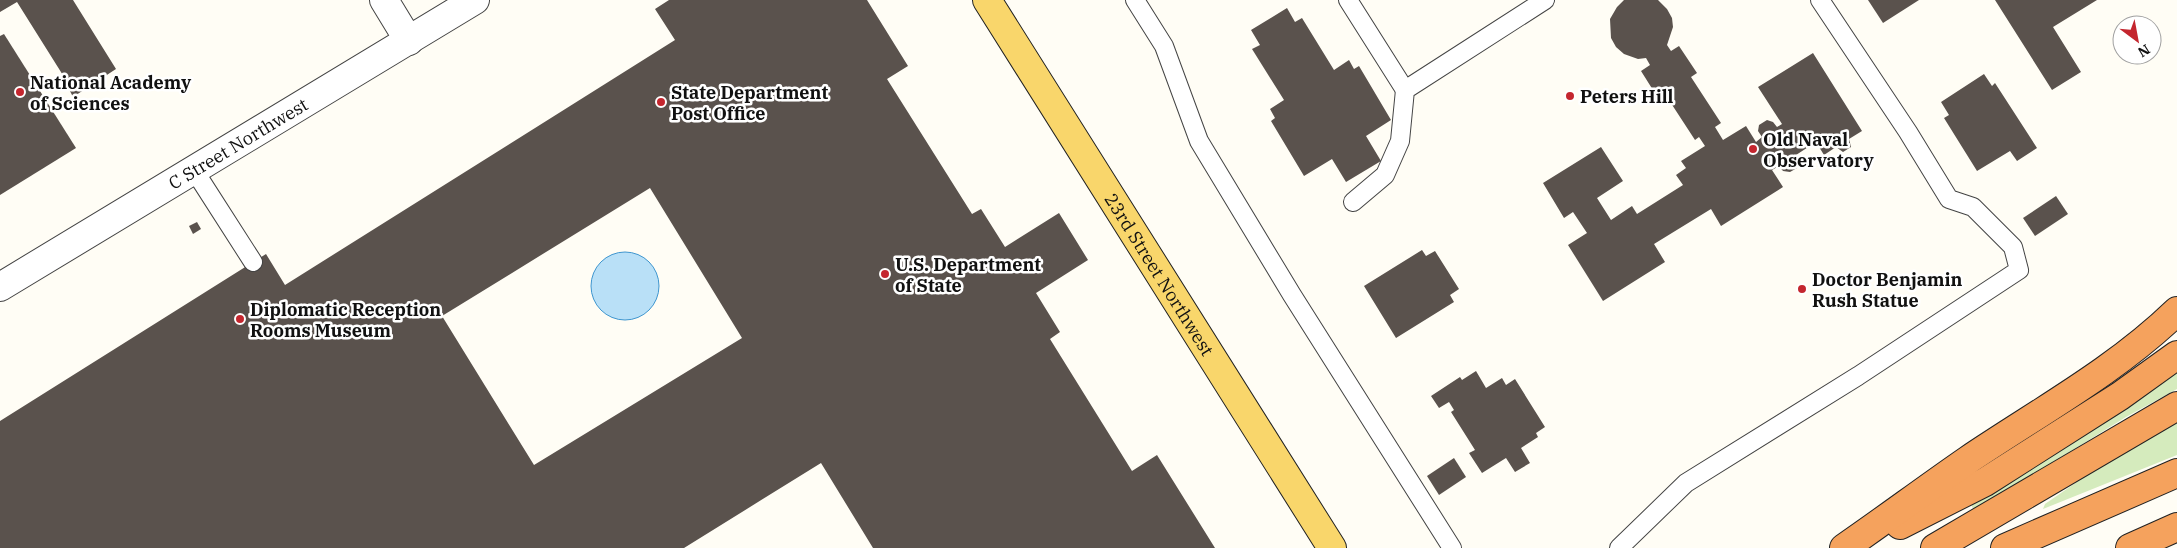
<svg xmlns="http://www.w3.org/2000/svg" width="2177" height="548" viewBox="0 0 2177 548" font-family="'IBM Plex Serif',serif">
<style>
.green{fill:#d5ebbd}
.water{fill:#b9e0f7;stroke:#3f96cf}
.building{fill:#5a524d;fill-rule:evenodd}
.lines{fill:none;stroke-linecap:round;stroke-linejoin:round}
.lane-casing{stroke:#444;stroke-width:20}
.street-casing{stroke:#444;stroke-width:30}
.primary-casing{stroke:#222;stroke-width:30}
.highway-casing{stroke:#222;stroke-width:30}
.lane{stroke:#fff;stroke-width:18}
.street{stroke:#fff;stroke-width:28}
.primary{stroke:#f9d66b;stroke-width:28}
.highway{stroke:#f5a25d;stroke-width:28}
.poi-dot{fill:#c4262e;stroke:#fff;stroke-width:2}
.labels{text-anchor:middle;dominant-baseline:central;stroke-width:5;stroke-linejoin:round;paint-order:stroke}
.poi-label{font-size:18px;font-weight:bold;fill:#111;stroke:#fff;text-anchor:start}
.street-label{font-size:18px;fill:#111;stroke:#fff}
</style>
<rect width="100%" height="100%" fill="#fffdf5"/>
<g class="green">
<polygon points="2177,369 2177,389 2126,417 1974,511 1970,502"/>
<polygon points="2177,423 2177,455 2043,509 2045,504 2103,464"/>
</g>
<circle class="water" cx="625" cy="286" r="34"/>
<g class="building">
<polygon points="0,0 73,0 116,69 73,97 69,89 71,88 17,2 0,12"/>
<path d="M669,0H867L908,66L887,79L972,214L981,209L1005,247L1059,213L1088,260L1036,293L1060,332L1050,339L1132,471L1157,455L1215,548H873L821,463L684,548H0V421L266,254L285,285L675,40L655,9ZM650,188L742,338L534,465L442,316Z"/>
<polygon points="1624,0 1658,0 1667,9 1672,18 1673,27 1667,45 1671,51 1679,46 1697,73 1691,77 1721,123 1715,127 1723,140 1746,126 1756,142 1762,137 1758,131 1759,125 1767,120 1773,122 1777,127 1782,124 1758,87 1813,53 1862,131 1849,139 1851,147 1843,152 1836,147 1824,155 1816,142 1796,155 1799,160 1797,168 1790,172 1783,171 1779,166 1772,170 1783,187 1721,226 1711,209 1654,244 1665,262 1603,301 1568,245 1587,233 1573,212 1564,218 1543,183 1601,147 1623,181 1597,198 1611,220 1632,206 1637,214 1683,185 1676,175 1686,168 1681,161 1705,146 1699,137 1695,140 1665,94 1658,98 1641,71 1650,65 1646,58 1638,59 1624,54 1616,47 1611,38 1610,19 1617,7"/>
<polygon points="1868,0 1919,0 1883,23"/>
<polygon points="1995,0 2097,0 2053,27 2081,72 2052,90"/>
<polygon points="1287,8 1295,22 1302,18 1334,70 1349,60 1354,69 1359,66 1391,120 1366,136 1381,161 1346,182 1332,159 1304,176 1271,121 1275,118 1270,109 1284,100 1252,49 1260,45 1251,30"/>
<polygon points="4,34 76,148 0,195 0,36"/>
<polygon points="1984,74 1992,86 1995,83 2037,148 2017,161 2010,151 1977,171 1944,118 1949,115 1941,102"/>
<polygon points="2056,196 2068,214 2035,236 2023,218"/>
<polygon points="197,222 201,229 193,234 189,226"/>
<polygon points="1422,250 1426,256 1435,251 1459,289 1450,295 1454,302 1396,338 1364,286"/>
<polygon points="1476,371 1486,388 1502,378 1506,385 1515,379 1545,427 1536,433 1538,437 1521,448 1530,463 1515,472 1506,458 1482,473 1469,453 1475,450 1451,412 1454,410 1449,402 1439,408 1431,396 1460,377 1462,380"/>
<polygon points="1454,458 1466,477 1439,495 1427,476"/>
</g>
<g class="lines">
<g class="lane-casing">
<g id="lane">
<polyline points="1135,0 1164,46 1199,141 1292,295 1452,548"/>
<polyline points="1348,0 1405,90"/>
<polyline points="194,170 253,262"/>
<polyline points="1353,202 1385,175 1400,141 1405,90 1545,0"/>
<polyline points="1619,548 1686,483 1858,376 2019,270 2013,247 1973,207 1949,199 1908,132 1820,0"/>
</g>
</g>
<g class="street-casing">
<g id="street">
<polyline points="384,0 409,41"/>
<path id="s1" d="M0,287L475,0"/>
</g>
</g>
<g class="primary-casing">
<g id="primary">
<path id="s2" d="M987,0L1332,548"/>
</g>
</g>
<g class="highway-casing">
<g id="highway">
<polyline points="1900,525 1985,482 2120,396 2177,355"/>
<path d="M1844,548C1886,519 1926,489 1968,460C2039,412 2115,371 2177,311"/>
<polyline points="1935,548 2177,406"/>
<polyline points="2005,548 2177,473"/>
<polyline points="2130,548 2177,527"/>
</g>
</g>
<use href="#lane" class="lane"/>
<use href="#street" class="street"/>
<use href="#primary" class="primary"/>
<use href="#highway" class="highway"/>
</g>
<g class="poi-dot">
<circle cx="20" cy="92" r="5"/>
<circle cx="1570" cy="96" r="5"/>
<circle cx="661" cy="102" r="5"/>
<circle cx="1753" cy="149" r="5"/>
<circle cx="885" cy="274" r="5"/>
<circle cx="1802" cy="289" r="5"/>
<circle cx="240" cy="319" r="5"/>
</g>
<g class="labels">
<g class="poi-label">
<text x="30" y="82">National Academy<tspan x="30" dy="21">of Sciences</tspan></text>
<text x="671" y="92">State Department<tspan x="671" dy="21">Post Office</tspan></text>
<text x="1580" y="96">Peters Hill</text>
<text x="1763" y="139">Old Naval<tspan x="1763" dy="21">Observatory</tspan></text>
<text x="895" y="264">U.S. Department<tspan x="895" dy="21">of State</tspan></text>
<text x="1812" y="279">Doctor Benjamin<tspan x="1812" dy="21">Rush Statue</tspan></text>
<text x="250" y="309">Diplomatic Reception<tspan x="250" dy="21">Rooms Museum</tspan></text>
</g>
<g class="street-label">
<text stroke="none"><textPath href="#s1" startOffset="278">C Street Northwest</textPath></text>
<text stroke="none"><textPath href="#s2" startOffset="324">23rd Street Northwest</textPath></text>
</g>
</g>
<g transform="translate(2137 40) rotate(148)"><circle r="24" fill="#ffffff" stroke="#a0a0a0"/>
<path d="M0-4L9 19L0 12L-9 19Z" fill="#c4262e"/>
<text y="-8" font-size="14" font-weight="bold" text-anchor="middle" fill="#111111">N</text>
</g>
</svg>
